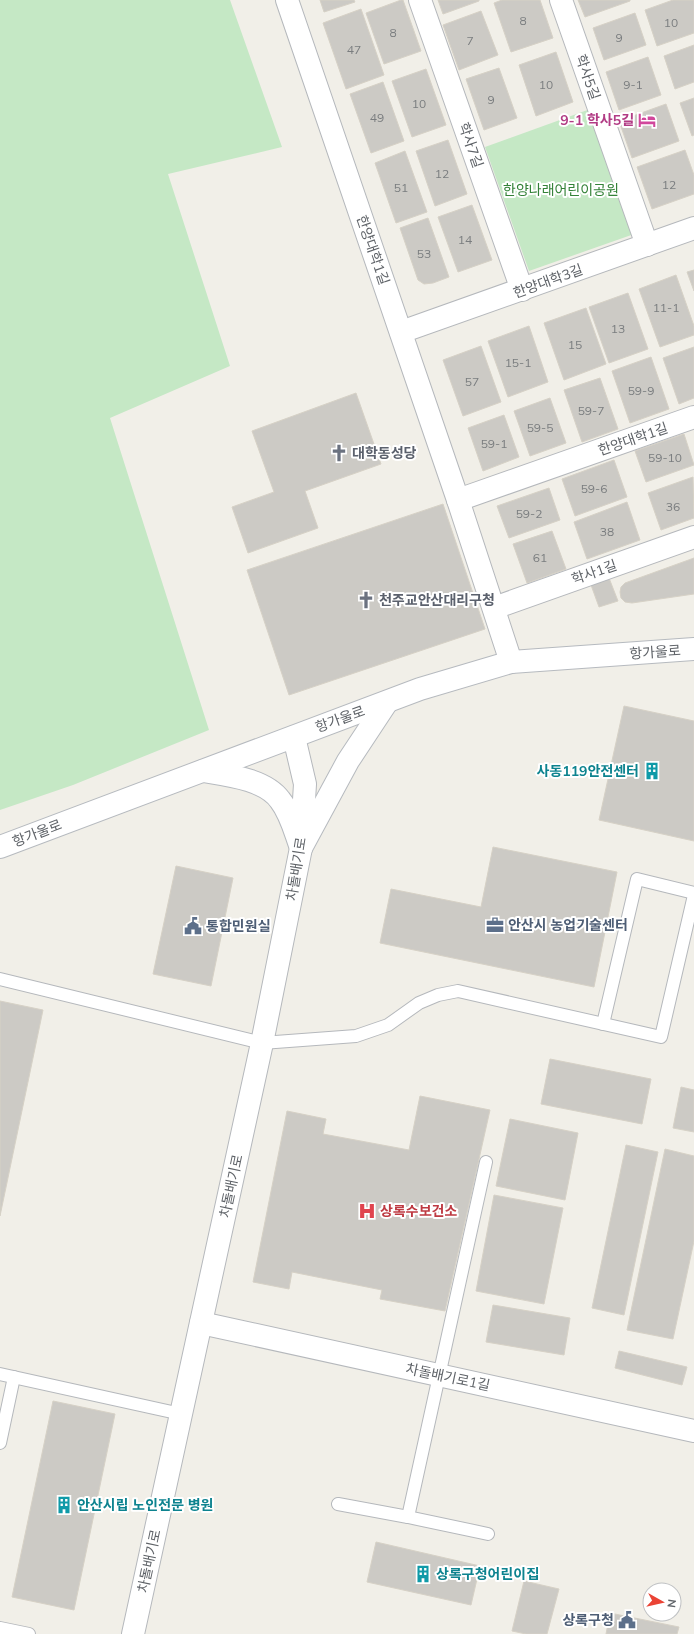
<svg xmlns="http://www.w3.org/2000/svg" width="694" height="1634" viewBox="0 0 694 1634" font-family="Mulish,'Noto Sans KR',sans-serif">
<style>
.green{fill:#c5e8c5}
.building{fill:#cccac5;stroke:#d6d1c6}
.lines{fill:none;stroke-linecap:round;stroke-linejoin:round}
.service-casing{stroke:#b5b8bc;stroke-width:14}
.minor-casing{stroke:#b5b8bc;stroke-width:24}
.tertiary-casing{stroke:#b5b8bc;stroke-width:24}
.secondary-casing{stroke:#b6babf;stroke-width:24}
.service{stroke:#fff;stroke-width:12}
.minor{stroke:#fff;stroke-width:22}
.tertiary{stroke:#fff;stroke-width:22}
.secondary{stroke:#fff;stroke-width:22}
.labels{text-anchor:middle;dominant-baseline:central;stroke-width:4;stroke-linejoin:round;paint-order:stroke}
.number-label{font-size:12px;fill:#7a7d7f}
.street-label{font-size:14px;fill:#5f6368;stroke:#fff}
.hotel-label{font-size:14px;font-weight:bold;fill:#b23c85;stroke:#fff;text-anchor:end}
.park-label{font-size:14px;fill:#348238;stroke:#fff}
.worship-label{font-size:14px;font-weight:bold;fill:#5b616d;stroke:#fff;text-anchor:start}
.culture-label{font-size:14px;font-weight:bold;fill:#0d838f;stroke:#fff;text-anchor:start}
.service-label{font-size:14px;font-weight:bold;fill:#4e5e75;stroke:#fff;text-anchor:start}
.health-label{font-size:14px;font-weight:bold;fill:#be3a42;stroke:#fff;text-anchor:start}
</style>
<rect width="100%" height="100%" fill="#f1efe8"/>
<g class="green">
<polygon points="0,0 230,0 282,147 168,174 230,366 110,418 209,730 73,785 0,810"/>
<polygon points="593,108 637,233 529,271 485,147"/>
</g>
<g class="building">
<polygon points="320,0 354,0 355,2 324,12"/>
<polygon points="401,0 403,0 421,51 384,64 366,13"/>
<polygon points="438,0 479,0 479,1 443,14"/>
<polygon points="502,0 540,0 553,38 511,52 494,3"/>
<polygon points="578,0 630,0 630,1 585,17"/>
<polygon points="673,0 694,0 694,33 657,46 645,10"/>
<polygon points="361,9 384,75 346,89 323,23"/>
<polygon points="481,11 498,55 459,70 443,25"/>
<polygon points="635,13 646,45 604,60 593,28"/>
<polygon points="694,45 694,82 675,89 664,56"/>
<polygon points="556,52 573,102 536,116 519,65"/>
<polygon points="648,57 661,95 619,110 606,72"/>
<polygon points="499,68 517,118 484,130 466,79"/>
<polygon points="426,69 446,125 412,137 392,81"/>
<polygon points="383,82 404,141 371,153 350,94"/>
<polygon points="694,98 694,135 692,136 680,103"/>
<polygon points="666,104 679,141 632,158 619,121"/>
<polygon points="448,140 467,194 435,206 416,151"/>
<polygon points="685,150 694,175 694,194 652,209 637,167"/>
<polygon points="405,151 427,212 396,223 375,163"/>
<polygon points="472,205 492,260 458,272 438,217"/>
<polygon points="428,218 449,277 433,283 424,284 418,280 400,228"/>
<polygon points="694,270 694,291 687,272"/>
<polygon points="676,275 694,326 694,335 660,347 639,289"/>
<polygon points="628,293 648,349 609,363 589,307"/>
<polygon points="586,308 606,364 564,380 544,323"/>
<polygon points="529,326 548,382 508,397 488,341"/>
<polygon points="481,346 501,402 463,416 443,360"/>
<polygon points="694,347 694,398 679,404 663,358"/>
<polygon points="651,357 669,409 630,423 612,371"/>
<polygon points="600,378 618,429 582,442 564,390"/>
<polygon points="356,393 381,464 305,491 318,528 248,553 232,507 274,492 252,431"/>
<polygon points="550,398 566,443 530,456 514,411"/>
<polygon points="504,415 519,457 483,471 468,428"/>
<polygon points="684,434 694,465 646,482 635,451"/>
<polygon points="614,460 627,497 575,516 562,479"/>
<polygon points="693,477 694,518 661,530 648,493"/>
<polygon points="549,488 560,520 509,538 497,506"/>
<polygon points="627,502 640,540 587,559 574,522"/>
<polygon points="443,504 485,629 289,695 247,570"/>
<polygon points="552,531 566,569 527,583 513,544"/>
<polygon points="694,558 694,594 632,603 625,602 621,598 620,592 621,587 625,583"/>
<polygon points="609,578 618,601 599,607 591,585"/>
<polygon points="624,706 694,721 694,841 599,820"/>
<polygon points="493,847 617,872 594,987 380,943 391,889 481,907"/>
<polygon points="176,866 233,878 211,986 153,974"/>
<polygon points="0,1001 43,1010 0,1216"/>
<polygon points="550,1059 651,1079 642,1124 541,1104"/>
<polygon points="681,1087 694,1090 694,1132 673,1128"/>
<polygon points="420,1096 490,1110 445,1311 380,1299 382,1290 292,1272 289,1289 253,1282 287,1111 326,1119 323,1134 409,1150"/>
<polygon points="510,1119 578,1133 565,1200 496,1186"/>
<polygon points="626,1145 658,1152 624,1315 592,1308"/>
<polygon points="665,1149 694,1156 694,1241 673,1339 627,1330"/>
<polygon points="494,1195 563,1208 544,1304 476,1291"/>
<polygon points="493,1305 570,1318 564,1355 486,1342"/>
<polygon points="619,1351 687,1367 682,1385 615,1368"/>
<polygon points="53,1401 115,1414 74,1610 12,1597"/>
<polygon points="376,1542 480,1566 471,1605 367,1582"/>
<polygon points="524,1581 559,1589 547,1634 526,1634 512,1631"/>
<polygon points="610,1613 679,1627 677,1634 606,1634"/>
</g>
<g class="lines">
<g class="service-casing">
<g id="service">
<polyline points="0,979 262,1043 356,1036 388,1025 419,1003 438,995 458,991 661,1037 694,895"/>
<polyline points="603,1024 637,879 694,893"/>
<polyline points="0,1374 181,1414"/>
<polyline points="0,1443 14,1377"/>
<polyline points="338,1504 408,1517 488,1534"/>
<polyline points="408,1517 486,1162"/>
<polyline points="0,1628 29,1634"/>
</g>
</g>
<g class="minor-casing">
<g id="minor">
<polyline points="287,0 458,500 511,662"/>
<polyline points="420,0 522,290"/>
<polyline points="561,0 647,245"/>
<polyline points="401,332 694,228"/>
<polyline points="458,500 694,417"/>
<polyline points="494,608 694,537"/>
</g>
</g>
<g class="tertiary-casing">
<g id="tertiary">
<polyline points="201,1323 694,1431"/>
<polyline points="133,1634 262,1043 301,848 305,784 294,737"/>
</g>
</g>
<g class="secondary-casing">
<g id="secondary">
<path d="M203,771C227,775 265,779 280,800C291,814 295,832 301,848"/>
<polyline points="0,847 420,689 511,662 694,649"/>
<polyline points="301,848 348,761 387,702"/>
</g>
</g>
<use href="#service" class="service"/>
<use href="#minor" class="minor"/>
<use href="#tertiary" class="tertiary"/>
<use href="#secondary" class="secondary"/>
</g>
<defs>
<g id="hotel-bare" transform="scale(1.38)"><path d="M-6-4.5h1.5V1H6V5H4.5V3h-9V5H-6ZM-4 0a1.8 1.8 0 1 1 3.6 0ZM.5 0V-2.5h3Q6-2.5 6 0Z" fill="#d1479c" stroke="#fff" stroke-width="2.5" paint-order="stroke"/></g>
<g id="church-bare" transform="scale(1.38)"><path d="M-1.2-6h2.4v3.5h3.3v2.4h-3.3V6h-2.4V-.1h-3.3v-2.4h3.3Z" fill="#6b7280" stroke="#fff" stroke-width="2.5" paint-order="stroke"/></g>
<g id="building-bare" transform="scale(1.38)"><path d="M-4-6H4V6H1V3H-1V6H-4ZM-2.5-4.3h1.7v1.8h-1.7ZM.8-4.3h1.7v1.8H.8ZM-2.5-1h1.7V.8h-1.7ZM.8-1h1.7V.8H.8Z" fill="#0f9aa8" stroke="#fff" stroke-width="2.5" paint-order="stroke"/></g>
<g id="office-bare" transform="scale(1.38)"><path d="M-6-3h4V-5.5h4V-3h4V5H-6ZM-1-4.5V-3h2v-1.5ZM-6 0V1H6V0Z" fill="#5c6f8a" stroke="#fff" stroke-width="2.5" paint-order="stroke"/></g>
<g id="civic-bare" transform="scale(1.38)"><path d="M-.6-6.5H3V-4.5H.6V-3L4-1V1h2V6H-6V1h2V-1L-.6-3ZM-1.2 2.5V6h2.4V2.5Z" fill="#5c6f8a" stroke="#fff" stroke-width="2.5" paint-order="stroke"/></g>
<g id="hospital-bare" transform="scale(1.38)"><path d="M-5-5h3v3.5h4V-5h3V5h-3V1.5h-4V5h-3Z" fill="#e0444e" stroke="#fff" stroke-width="2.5" paint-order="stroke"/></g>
</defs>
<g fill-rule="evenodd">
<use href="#hotel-bare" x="647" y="120"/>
<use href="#church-bare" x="339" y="453"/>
<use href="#church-bare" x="366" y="600"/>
<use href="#building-bare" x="652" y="771"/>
<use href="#office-bare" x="495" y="925"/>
<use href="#civic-bare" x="193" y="926"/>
<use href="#hospital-bare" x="367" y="1211"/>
<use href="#building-bare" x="64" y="1505"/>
<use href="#building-bare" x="423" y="1574"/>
<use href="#civic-bare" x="627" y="1620"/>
</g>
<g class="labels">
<g class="number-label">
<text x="523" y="20">8</text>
<text x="671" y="22">10</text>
<text x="393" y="32">8</text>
<text x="619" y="37">9</text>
<text x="470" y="40">7</text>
<text x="354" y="49">47</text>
<text x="546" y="84">10</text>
<text x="633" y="84">9-1</text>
<text x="491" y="99">9</text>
<text x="419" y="103">10</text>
<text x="377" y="117">49</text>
<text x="442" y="173">12</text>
<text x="669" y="184">12</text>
<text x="401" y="187">51</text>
<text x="465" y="239">14</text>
<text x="424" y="253">53</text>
<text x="666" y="307">11-1</text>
<text x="618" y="328">13</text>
<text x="575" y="344">15</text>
<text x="518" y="362">15-1</text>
<text x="472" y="381">57</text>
<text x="641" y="390">59-9</text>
<text x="591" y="410">59-7</text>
<text x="540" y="427">59-5</text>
<text x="494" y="443">59-1</text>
<text x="665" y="457">59-10</text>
<text x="594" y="488">59-6</text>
<text x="673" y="506">36</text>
<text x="529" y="513">59-2</text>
<text x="607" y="531">38</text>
<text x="540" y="557">61</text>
</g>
<g class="street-label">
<text transform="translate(588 77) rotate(71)">학사5길</text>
<text transform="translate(471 145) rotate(71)">학사7길</text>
<text transform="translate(373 250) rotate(71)">한양대학1길</text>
<text transform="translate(548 281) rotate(-20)">한양대학3길</text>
<text transform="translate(633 439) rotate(-19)">한양대학1길</text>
<text transform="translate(594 572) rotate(-19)">학사1길</text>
<text transform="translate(655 652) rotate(-4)">항가울로</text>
<text transform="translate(340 719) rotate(-20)">항가울로</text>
<text transform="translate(37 833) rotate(-21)">항가울로</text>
<text transform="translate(296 869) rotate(-81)">차돌배기로</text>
<text transform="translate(231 1186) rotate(-78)">차돌배기로</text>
<text transform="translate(448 1377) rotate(12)">차돌배기로1길</text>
<text transform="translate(149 1561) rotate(-78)">차돌배기로</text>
</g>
<g class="hotel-label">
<text x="634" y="120">9-1 학사5길</text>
</g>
<g class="park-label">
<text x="561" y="190">한양나래어린이공원</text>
</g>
<g class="worship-label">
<text x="352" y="453">대학동성당</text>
<text x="379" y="600">천주교안산대리구청</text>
</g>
<g class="culture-label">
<text x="639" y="771" text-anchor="end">사동119안전센터</text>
<text x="77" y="1505">안산시립 노인전문 병원</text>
<text x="436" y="1574">상록구청어린이집</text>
</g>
<g class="service-label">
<text x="508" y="925">안산시 농업기술센터</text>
<text x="206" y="926">통합민원실</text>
<text x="614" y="1620" text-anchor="end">상록구청</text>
</g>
<g class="health-label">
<text x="380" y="1211">상록수보건소</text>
</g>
</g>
<g transform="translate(662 1602) rotate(98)"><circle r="19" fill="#ffffff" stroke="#bfc1c3"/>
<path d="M0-3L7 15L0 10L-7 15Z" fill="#ea4335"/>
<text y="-6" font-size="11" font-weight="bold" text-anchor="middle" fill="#5f6368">N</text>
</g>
</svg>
